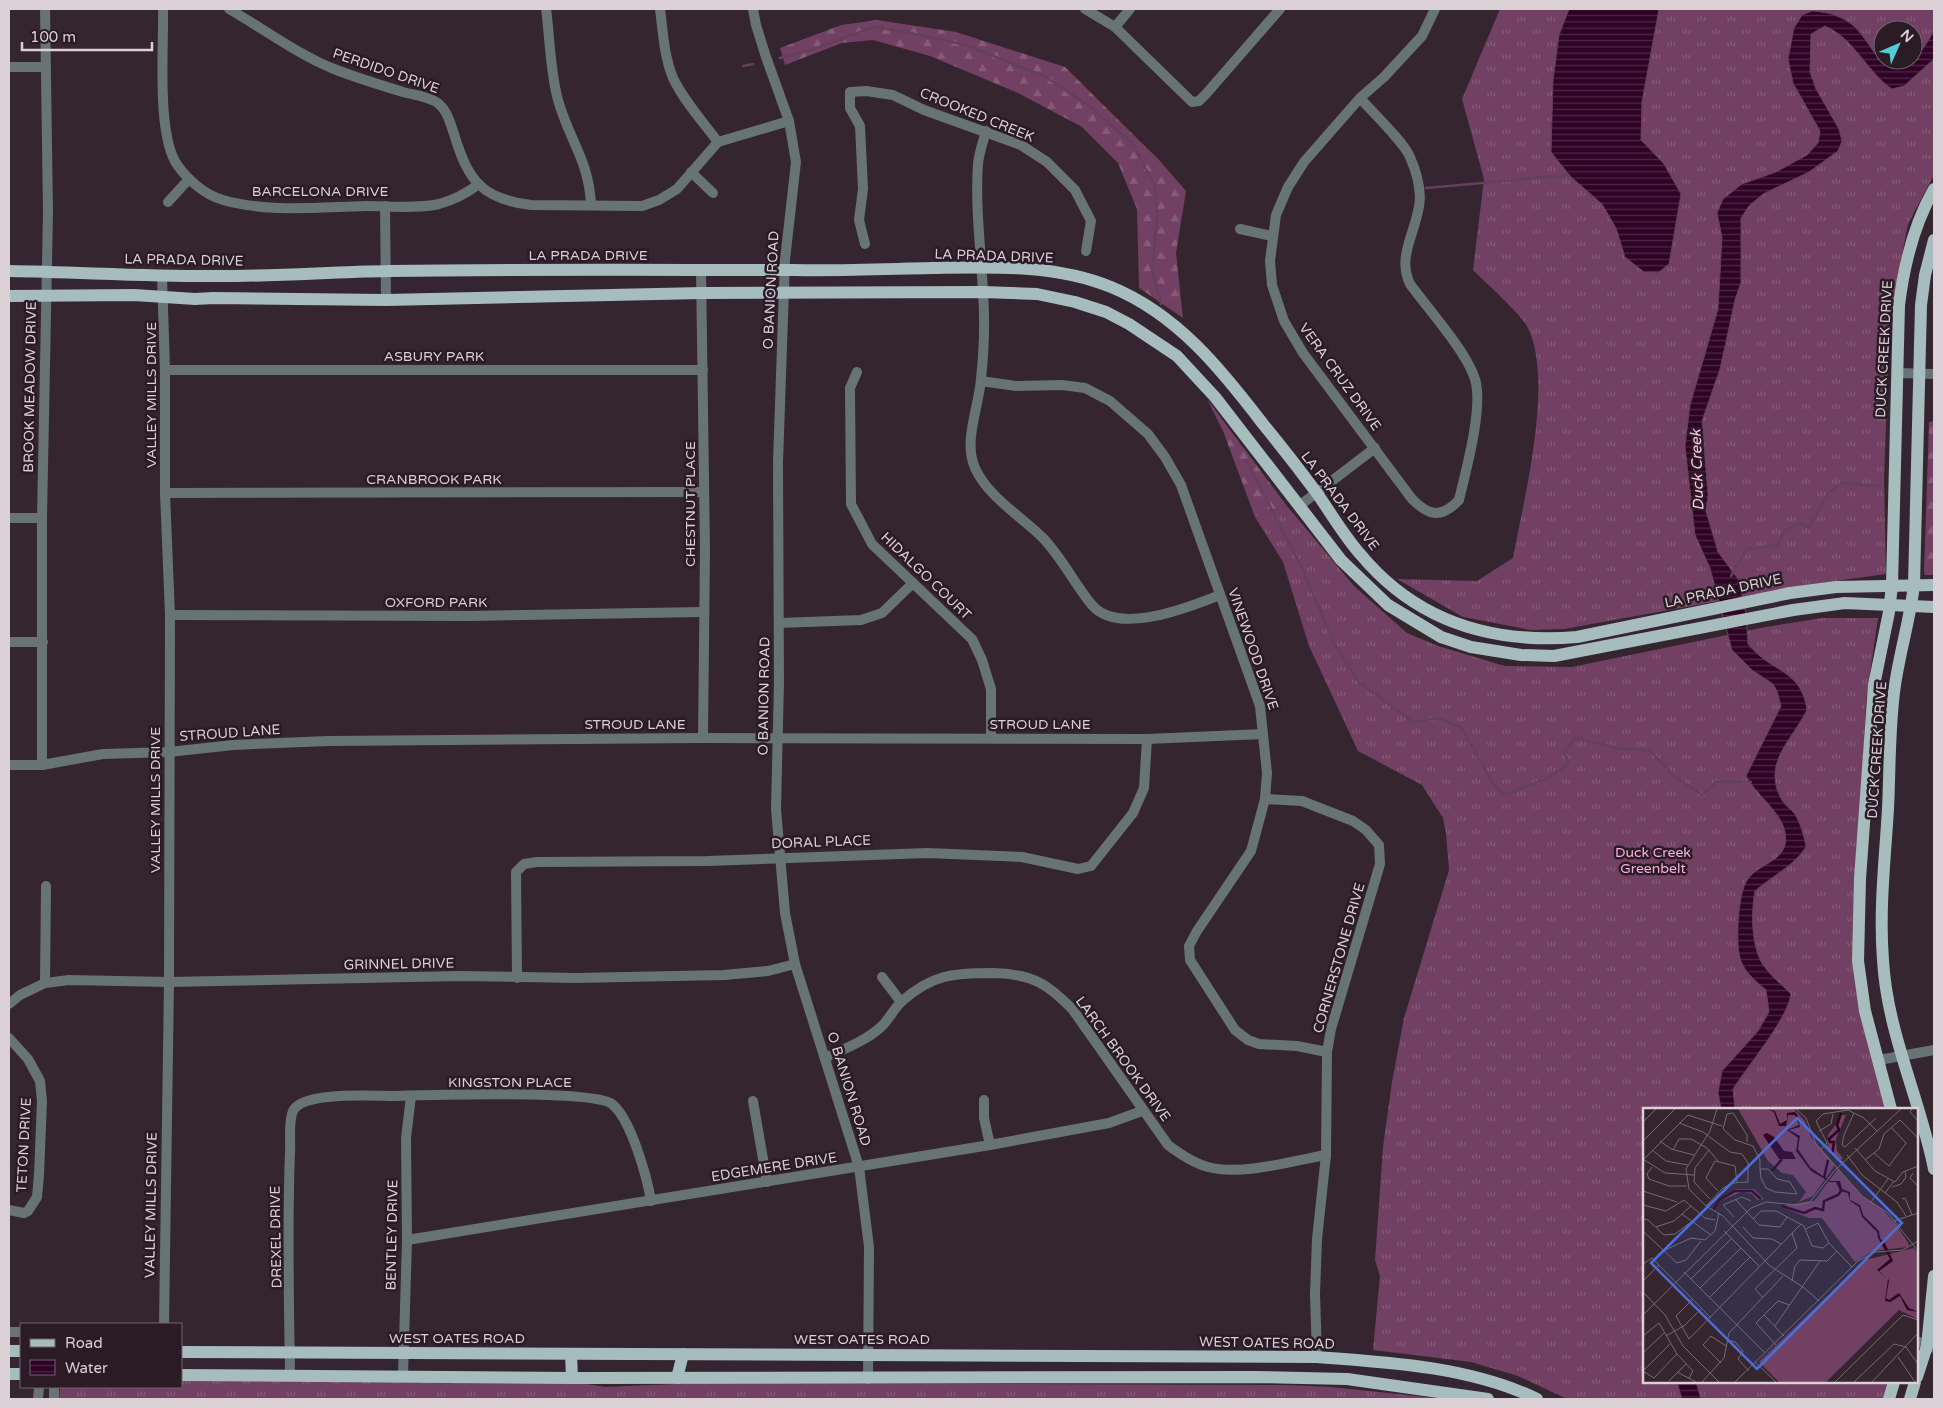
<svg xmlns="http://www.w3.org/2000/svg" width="1943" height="1408" viewBox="0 0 1943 1408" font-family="'Varela Round',sans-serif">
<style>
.grass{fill:url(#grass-tufts);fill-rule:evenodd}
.forest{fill:url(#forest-firs)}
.water{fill:url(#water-rules);stroke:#63405b}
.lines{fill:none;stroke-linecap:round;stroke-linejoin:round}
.stream{stroke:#63405b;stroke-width:2.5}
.minor{stroke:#687374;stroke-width:10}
.major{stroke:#a6bcbd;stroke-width:12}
.labels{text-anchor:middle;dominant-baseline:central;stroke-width:5;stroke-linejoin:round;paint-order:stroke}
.street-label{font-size:14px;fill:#dad0d6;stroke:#2a1b25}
.park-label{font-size:14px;fill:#fbafe2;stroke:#2a1b25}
.water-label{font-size:15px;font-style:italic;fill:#fec4ea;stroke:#2a1b25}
.inset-river{fill:none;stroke:#300326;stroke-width:2.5}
.inset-road{fill:none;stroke:#766972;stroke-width:1}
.view{fill:#4c6ed8;fill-opacity:0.15;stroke:#4c6ed8;stroke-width:2.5}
.inset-edge{fill:none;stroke:#dad0d6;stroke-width:2.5}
</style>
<defs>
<pattern id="grass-tufts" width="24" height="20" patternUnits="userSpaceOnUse" patternTransform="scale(1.25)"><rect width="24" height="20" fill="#724062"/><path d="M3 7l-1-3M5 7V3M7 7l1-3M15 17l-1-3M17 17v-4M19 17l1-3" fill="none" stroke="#865b78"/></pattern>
<pattern id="forest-firs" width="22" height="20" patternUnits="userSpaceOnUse" patternTransform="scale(1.25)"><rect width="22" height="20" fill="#724062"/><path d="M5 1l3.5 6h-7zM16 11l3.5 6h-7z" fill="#865b78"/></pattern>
<pattern id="water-rules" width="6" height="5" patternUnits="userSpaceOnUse" patternTransform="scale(1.25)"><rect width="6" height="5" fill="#300326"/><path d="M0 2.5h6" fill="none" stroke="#4d2745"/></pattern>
</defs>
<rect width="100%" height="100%" fill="#34252f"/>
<g class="grass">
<path d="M1500,9H1934V175L1908,224L1890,319L1884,479L1886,574L1813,584L1564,629L1531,630L1463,617L1397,579L1477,581L1513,558C1524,498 1554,382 1528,328C1523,316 1485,282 1473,270L1484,179L1462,99ZM1883,30H1913V60H1883Z"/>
<polygon points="1287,506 1354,586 1407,633 1438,646 1505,666 1572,667 1766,627 1822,618 1878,618 1866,701 1854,971 1885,1109 1644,1109 1644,1382 1888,1382 1883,1399 1567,1399 1518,1376 1471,1362 1373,1350 1380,1276 1375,1260 1383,1147 1392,1082 1404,1018 1449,870 1446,833 1443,818 1422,785 1358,751 1309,646 1283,562 1255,517"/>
<polygon points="181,1379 569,1381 605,1387 698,1383 1286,1385 1332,1387 1445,1399 59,1399 60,1387 181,1387"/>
</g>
<g class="forest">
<polygon points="877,20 956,32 1065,67 1160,161 1186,191 1176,253 1183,318 1139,288 1137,209 1118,163 1082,127 1018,93 930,56 873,40 842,43 785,65 780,48 841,25"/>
<polygon points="1207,399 1287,506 1255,517 1223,431"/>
<polygon points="1934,421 1934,575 1925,575 1924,572 1929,422"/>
</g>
<g class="water">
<polygon points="1569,9 1659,9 1642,102 1641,140 1664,164 1681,194 1669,264 1659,272 1644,272 1625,257 1616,228 1602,204 1570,176 1551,152 1553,80 1559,35"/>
<path d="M1812,11C1829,12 1842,16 1855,27C1865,37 1872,51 1881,61C1902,84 1926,47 1934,30V59L1904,86L1892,89C1866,71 1855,39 1825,26L1811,34L1810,72L1816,89L1839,129L1842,141L1838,151L1809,172L1763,194L1749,206L1741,218V282L1735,300L1720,369L1702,421L1708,495L1706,511L1718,552L1738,579L1746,613L1748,644C1772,674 1801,668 1807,710C1792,740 1761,764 1782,800C1785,806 1791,809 1795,814C1801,825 1804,835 1806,847C1794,866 1772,876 1755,891C1751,912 1751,946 1763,965C1771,976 1782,985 1791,994C1787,1020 1748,1065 1733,1089L1735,1109H1721L1718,1092L1722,1071L1758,1031L1769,1012L1766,990C1756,981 1746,974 1741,961C1735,946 1738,897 1746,882C1757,861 1794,863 1784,828C1779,811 1755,793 1746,776L1781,706L1777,691L1773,684L1752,670L1732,650L1710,568L1695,535L1685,446L1690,405L1718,309L1722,237L1717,213L1723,199L1742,184L1776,172L1807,155L1818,143L1820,131L1793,83L1788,59L1794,28L1802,15Z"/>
<polygon points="1677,1382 1696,1382 1701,1399 1682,1399"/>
</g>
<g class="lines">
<g class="stream">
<polyline points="780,58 811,50 874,27 906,32 966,45 1046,77 1093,109 1133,144 1155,187 1157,220 1152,270 1161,304"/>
<polyline points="743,66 753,64"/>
<polyline points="1426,188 1569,175"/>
<path d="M1246,460L1302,568L1335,645L1359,682L1413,722L1439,718L1462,728L1492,782L1503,795C1527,786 1550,780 1569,763L1564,753L1575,738L1616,748L1650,751L1674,776L1702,795L1716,782H1751"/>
<polyline points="1929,485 1934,484"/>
<polyline points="1731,576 1747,549 1778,545 1785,530 1799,523 1809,527 1829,492 1842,483 1877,486"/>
</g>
<g class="minor">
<path d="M163,9C164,47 156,136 178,166C188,180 205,195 223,200C268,213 320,207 366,206C389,206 416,209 439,204C454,200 467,193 479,184"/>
<path d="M229,9C264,29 297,54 334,69C357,78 380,85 403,92C414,95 431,97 439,104C448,112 450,123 454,134C468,180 481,199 531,205L642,206L659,200L677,189L718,142L789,121"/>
<path d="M546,9C550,38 550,71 558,100C569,140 589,160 591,205"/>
<path d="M660,9C663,32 664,56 673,78C684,101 703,122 718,142"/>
<polyline points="753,9 756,25 766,57 789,121 796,162 785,260 778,462 779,683 776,809 785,913 795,964 859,1167 869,1247 868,1379"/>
<polyline points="1085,9 1115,27 1192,102 1199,101 1206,94 1280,9"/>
<polyline points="1115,27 1130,9"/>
<polyline points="9,67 45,67"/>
<path d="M1360,98C1373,113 1403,141 1410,157C1416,171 1422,191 1419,206C1415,234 1397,257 1410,284C1428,309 1470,355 1476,383C1482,413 1466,470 1459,500C1441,519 1429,516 1412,499L1303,353L1284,321L1272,285L1270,261L1276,215L1288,187L1304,162L1360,98L1384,77L1422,36L1435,9"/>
<path d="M986,131C983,142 979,153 978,164C975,206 981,250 983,292C985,320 984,351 981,379C979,407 963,441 975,468C988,497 1021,516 1043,538C1062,558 1074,583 1092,605C1118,636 1190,607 1220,595"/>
<polyline points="691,172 713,193"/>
<polyline points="168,202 189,179"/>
<polyline points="385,206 386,300"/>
<polyline points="1240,229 1272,236"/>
<polyline points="865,244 859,220 863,189 860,126 850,108 850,92 866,91 893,95 924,110 1021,145 1047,162 1075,190 1091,221 1086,251"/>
<polyline points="701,270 705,549 703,738"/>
<polyline points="162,276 165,370 165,493 170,615 169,982 164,1324"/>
<polyline points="165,370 703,370"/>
<polyline points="857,372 850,388 851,504 872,544 972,639 982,660 991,689 991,738"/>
<polyline points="1897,373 1934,374"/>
<polyline points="981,381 1016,386 1062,385 1085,388 1110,401 1148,434 1165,457 1181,485 1260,706 1267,773 1265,799 1251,851 1197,931 1189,946 1190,960 1235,1030 1248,1040 1259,1044 1297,1046 1327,1052"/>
<polyline points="165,493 704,492"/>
<polyline points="1299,506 1375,448"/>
<polyline points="9,518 42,518"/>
<polyline points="170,615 470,616 703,612"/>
<polyline points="779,623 861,620 882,613 913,583"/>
<polyline points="9,642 43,642"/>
<polyline points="9,765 42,765 103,754 169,752 233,745 328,741 703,738 1147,739 1263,734"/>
<polyline points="42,765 42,518 48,212 45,9"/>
<polyline points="1265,799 1302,801 1353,821 1366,830 1379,845 1380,864 1331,1029 1327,1052 1326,1155 1317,1239 1315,1294 1317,1357"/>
<polyline points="882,977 901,1002"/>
<polyline points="517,978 516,872 524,864 537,862 707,861 927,853 1022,857 1078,869 1091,866 1133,813 1144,788 1147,739"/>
<polyline points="45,983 46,886"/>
<polyline points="9,1004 20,995 45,983 69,980 169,982 460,976 576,978 724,975 768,971 795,964"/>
<polyline points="9,1038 28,1059 40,1081 42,1101 39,1175 37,1197 28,1211 24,1213 9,1210"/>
<path d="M825,1058C844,1049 866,1041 882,1026C889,1019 894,1009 901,1002C932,974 954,973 993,973C1032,974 1047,983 1073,1010L1168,1145C1180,1154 1193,1163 1208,1167C1241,1176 1292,1161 1326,1155"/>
<polyline points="1879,1060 1934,1050"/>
<polyline points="984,1100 984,1118 990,1145"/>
<polyline points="753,1101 767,1182"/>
<polyline points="407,1240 990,1145 1109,1123 1142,1111"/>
<polyline points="9,1332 21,1332"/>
<polyline points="1917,1341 1934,1348"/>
<path d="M290,1375C289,1302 287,1226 290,1153C291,1141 288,1122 293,1111C302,1091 373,1096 394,1096C427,1095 593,1090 612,1104C631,1119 647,1177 651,1201"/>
<polyline points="403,1376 407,1240 406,1138 411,1096"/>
<polyline points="38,1399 39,1387"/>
<polyline points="54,1399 54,1387"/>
</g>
<g class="major">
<path d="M1934,240L1925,275L1921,305L1914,585C1910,619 1900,651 1895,685C1889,726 1890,768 1888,809C1885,859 1879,910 1883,960C1887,1032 1920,1099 1934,1169"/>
<path d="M9,271C75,272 141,276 207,276C267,277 328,272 388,271C524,269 659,270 794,270C840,271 886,269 932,268C992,267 1055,264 1111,287C1177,314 1221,369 1263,424C1281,446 1299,469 1316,492C1331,513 1344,536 1361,555C1417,622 1493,644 1577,637L1790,593L1836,587L1934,585"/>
<polyline points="9,296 134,295 195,299 213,298 386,300 702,293 983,292 1037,294 1075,302 1106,312 1129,324 1177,356 1215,397 1341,560 1388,605 1441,637 1471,647 1521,655 1554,656 1793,610 1845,603 1934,607"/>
<path d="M1891,1109L1865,1011L1858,961L1860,879L1874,685L1889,612L1892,585L1899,305C1904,265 1914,224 1934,189"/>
<polyline points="9,1351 21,1351"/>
<path d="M181,1352L1317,1357C1389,1362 1472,1367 1537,1399"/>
<polyline points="571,1354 572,1378"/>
<polyline points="9,1374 21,1374"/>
<polyline points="181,1375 572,1378 1255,1377 1347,1379 1488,1399"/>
<polyline points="1917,1377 1927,1346 1934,1276"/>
<polyline points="677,1378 683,1354"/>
<polyline points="1889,1399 1894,1382"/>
<polyline points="1910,1399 1915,1382"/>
</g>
</g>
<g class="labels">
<g class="street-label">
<text transform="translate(386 71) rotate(19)">PERDIDO DRIVE</text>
<text transform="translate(977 115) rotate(22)">CROOKED CREEK</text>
<text x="320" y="191">BARCELONA DRIVE</text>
<text x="588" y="255">LA PRADA DRIVE</text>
<text transform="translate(994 256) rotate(2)">LA PRADA DRIVE</text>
<text transform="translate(184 260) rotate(1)">LA PRADA DRIVE</text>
<text transform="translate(771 290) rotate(-87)">O BANION ROAD</text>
<text transform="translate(1884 349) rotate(-87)">DUCK CREEK DRIVE</text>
<text x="434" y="356">ASBURY PARK</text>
<text transform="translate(1340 377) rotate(54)">VERA CRUZ DRIVE</text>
<text transform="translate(30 387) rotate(-89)">BROOK MEADOW DRIVE</text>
<text transform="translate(151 395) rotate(-90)">VALLEY MILLS DRIVE</text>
<text x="434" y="479">CRANBROOK PARK</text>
<text transform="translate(1340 501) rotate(53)">LA PRADA DRIVE</text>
<text transform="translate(690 504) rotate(-90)">CHESTNUT PLACE</text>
<text transform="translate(926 576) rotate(44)">HIDALGO COURT</text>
<text transform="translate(1723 591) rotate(-12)">LA PRADA DRIVE</text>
<text x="436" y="602">OXFORD PARK</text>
<text transform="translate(1253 649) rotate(71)">VINEWOOD DRIVE</text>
<text transform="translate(764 696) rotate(-89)">O BANION ROAD</text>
<text x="635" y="724">STROUD LANE</text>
<text x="1040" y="724">STROUD LANE</text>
<text transform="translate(230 733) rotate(-4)">STROUD LANE</text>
<text transform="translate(1877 750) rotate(-86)">DUCK CREEK DRIVE</text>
<text transform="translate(155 800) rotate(-90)">VALLEY MILLS DRIVE</text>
<text transform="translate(821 842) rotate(-2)">DORAL PLACE</text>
<text transform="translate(1339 958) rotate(-74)">CORNERSTONE DRIVE</text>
<text transform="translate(399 964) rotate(-1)">GRINNEL DRIVE</text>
<text transform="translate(1123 1059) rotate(54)">LARCH BROOK DRIVE</text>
<text x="510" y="1082">KINGSTON PLACE</text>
<text transform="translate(849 1089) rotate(73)">O BANION ROAD</text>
<text transform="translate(24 1145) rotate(-87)">TETON DRIVE</text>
<text transform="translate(774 1167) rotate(-9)">EDGEMERE DRIVE</text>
<text transform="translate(151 1205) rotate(-89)">VALLEY MILLS DRIVE</text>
<text transform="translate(392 1235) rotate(-89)">BENTLEY DRIVE</text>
<text transform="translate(276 1237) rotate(-91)">DREXEL DRIVE</text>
<text x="457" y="1338">WEST OATES ROAD</text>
<text x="862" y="1339">WEST OATES ROAD</text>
<text transform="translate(1267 1343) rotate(1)">WEST OATES ROAD</text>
</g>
<g class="park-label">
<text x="1653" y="852">Duck Creek<tspan x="1653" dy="16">Greenbelt</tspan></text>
</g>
<g class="water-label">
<text transform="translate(1697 470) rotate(-92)">Duck Creek</text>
</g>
</g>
<g transform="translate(1643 1108)">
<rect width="275" height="275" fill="#34252f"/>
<path d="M95,1H151L162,13L168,29L192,57L170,88L156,94L163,84L150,67L139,65L125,53ZM195,61L220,89L239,101L252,115L266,136L265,139L230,143L212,154L179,110H166L141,100L142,97L171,93ZM271,140L275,145V211L256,202L183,274H136L116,254L222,152Z" fill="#724062"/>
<path d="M196,7H203L193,31L194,43L200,50L196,54L184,42L185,27L196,12ZM93,81H111L121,91L115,92L109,86L99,84L76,93L70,101L75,91ZM267,183L275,191V211L256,202L254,194Z" fill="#724062"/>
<path d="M177,214V228H164L167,219ZM178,214L188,215L194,223L181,227ZM194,223L197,233L192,242L183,230ZM164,228L177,232L172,245L164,238ZM180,234L191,242L189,244L182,247L173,245Z" fill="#724062"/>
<path d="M124,1L132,3L137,16L144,12V5L152,4L155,8L157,19L146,22L157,28L155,41L167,59L187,73H197L199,81L207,84V92L217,97L220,107L236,123L237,130L242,135L250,153L236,163L246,172L243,190L246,192L256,185L266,200L275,204L264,202L257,188L247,194L242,193L245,171L234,162L247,151L235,130L234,124L219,109L216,99L207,93L205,85L197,83L193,74H187L168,63L153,43L155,30L144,22L156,17L152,7H145L143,18H136L131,4ZM124,25L131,29L141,43L149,44L153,51H136L120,27Z" fill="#300326"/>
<path class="inset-river" d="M189,47L191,34H187L186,31L196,22L194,17L198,5M129,63L139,51M181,70L185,52M139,98L161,105L172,100L180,102L181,93L195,87L198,83M71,101L76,92L92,83H109L118,91"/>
<path class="inset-road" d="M74,1L67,23L43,61L46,81L63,98L80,108L127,158L160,179L176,193M153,1L163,10L173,36L219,88L245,105L275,143M269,1L267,4L275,13M211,5L201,27L199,37L202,39L233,10M0,14L13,1M36,15L60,24L87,44L99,46L105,55V74L90,75L80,80L63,98M176,23L188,16L190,6M0,33L32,1M17,33L28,41L51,47M104,34V27L90,5L84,6L80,21L92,32L110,38L117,52V61L118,70L123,80L132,84L154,86L147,74L134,71L125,61H117M212,40L232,63L252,74L260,64L275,58M178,41L184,35L173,13L180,6L205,2L221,10L234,23M9,42L23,53L45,57M30,42L36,31H48L64,40L75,53M66,42L52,60L51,74L67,91M231,45L246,58L261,38L263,35L248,19M204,47L219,67L254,94L263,108M0,51L22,65L51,67M0,52L45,7L79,18M222,52L236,41L241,26L257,12L275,30M9,59L4,66L6,71L26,78H44M270,65L267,70L275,78M249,79L258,76L263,69L262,63M0,83L34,94M75,83L63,70L72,53L92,58L94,74M242,85L251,73M92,91L116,117L137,119L144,109M259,91L262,90L269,107M228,94L245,71M0,97L23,103L41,92L62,110L72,112M39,106L68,127M91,109L80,97L99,89L108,93M0,111L5,112L21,127L32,126L48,114M110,111L118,103H133L161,118L169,138L180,140L186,135M251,113L275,105M13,119L31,113L48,98M100,119L110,130L129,131L138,136M163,121L175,115L186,135L209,159M0,123L34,155L43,152L58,133M81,123L116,158M20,143L48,130L62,132L72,123L76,105M0,156L9,150L68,210M41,164L122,245M48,171L88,131M0,173L16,157M149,173L152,158L157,152L184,153L194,143M57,180L98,140M0,184L22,207L40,238L76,274M67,189L107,149M120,190L112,181L154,140L149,125M50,191L33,208L46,231L158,116M0,207L108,100L123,94L154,97L167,94L192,62L258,1M121,207L141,228M132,218L177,153M0,228L16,215L34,246L50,263L46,270M23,228L42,217L59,200M84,232L92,234L100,243L95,251L106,263M133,237L113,215L135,193L147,197M0,245L21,225M255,249L272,274M112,254L133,274M78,255L60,237L68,228L83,238M0,263L11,270L34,246M0,263L27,236M34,264L53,274M26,273L43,256M59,274L81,250L86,225L140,168M92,274L215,153L232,144L260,142L275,133M192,274L260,207L275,212M211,274L251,236L263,239L275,256M229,274L275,225"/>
<path class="view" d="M154,10L259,115L114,261L8,155Z"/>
<rect width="275" height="275" class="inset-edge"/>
</g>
<rect width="1943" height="1408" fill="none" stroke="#dad0d6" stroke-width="20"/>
<rect x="20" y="1323" width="162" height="65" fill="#2a1b25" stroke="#70636c"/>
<rect x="30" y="1339" width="25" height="8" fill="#a6bcbd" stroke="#70636c"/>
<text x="65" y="1348" font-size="15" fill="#dad0d6">Road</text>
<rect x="30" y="1360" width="25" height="15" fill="url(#water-rules)" stroke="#70636c"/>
<text x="65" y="1373" font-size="15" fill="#dad0d6">Water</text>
<g transform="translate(1898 45) rotate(45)"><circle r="24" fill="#2a1b25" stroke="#70636c"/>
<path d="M0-4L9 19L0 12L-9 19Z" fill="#52ccd5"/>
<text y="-8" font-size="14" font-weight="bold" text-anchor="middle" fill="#dad0d6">N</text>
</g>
<path d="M22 42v8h130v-8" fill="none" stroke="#dad0d6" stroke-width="2.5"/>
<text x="30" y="42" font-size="15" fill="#dad0d6" stroke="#2a1b25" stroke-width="4" paint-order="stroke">100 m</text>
</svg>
